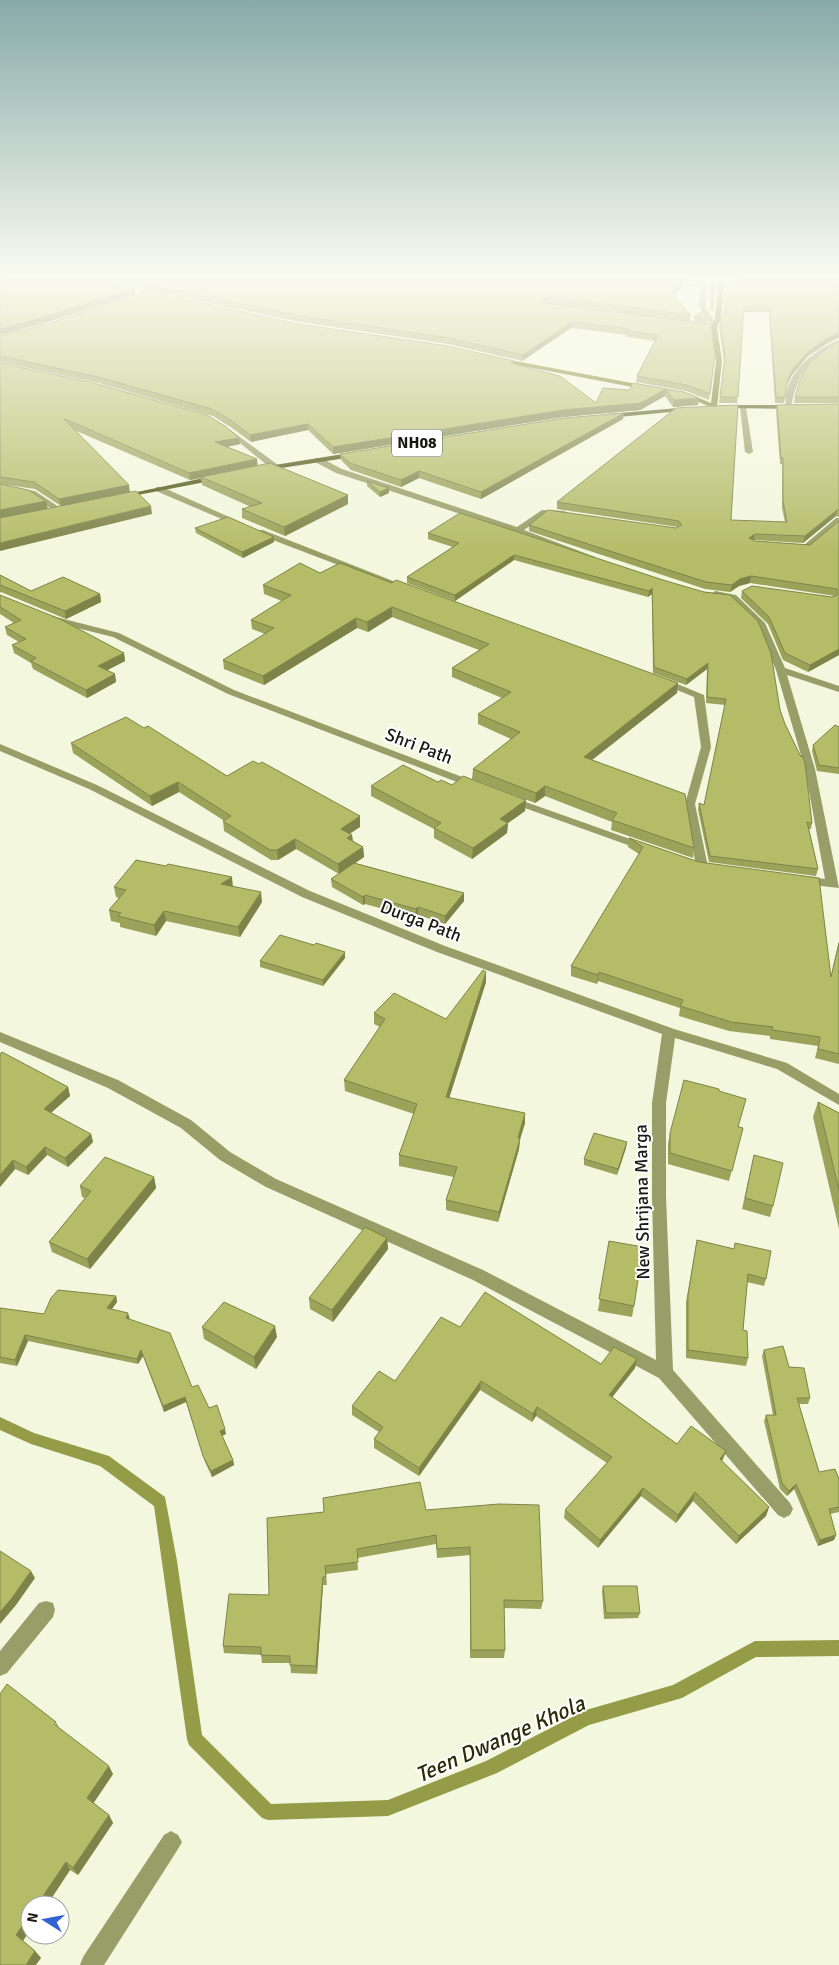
<svg xmlns="http://www.w3.org/2000/svg" width="839" height="1965" viewBox="0 0 839 1965" font-family="Signika,sans-serif">
<style>
.lines{fill:none;stroke-linecap:round;stroke-linejoin:round}
.stream{fill:#959c48;fill-rule:evenodd}
.lane{fill:#989e67;fill-rule:evenodd}
.street{fill:#989e67;fill-rule:evenodd}
.secondary{fill:#6e7410;fill-rule:evenodd}
.primary{fill:#4f5412;fill-rule:evenodd}
.wall{fill:#9ba259}
.shaded-wall{fill:#7e8449}
.building{fill:#b4bc68;stroke:#7e8449}
.labels{text-anchor:middle;dominant-baseline:central;stroke-width:4;stroke-linejoin:round;paint-order:stroke}
.shield{fill:#fff;stroke:#5e5f58;stroke-width:1}
.shield-label{font-size:16px;font-weight:bold;fill:#191a11}
.street-label{font-size:18px;fill:#191a11;stroke:#fff}
.near-water-label{font-size:22px;font-style:italic;fill:#292c06;stroke:#fff}
</style>
<rect width="100%" height="100%" fill="#f3f7dd"/>
<g class="lines">
<g class="stream">
<polygon points="711,279 715,279 714,310 712,311 710,310"/>
<polygon points="0,1417 34,1433 109,1456 165,1497 177,1561 202,1735 271,1804 388,1800 486,1761 586,1710 673,1685 755,1641 839,1640 839,1656 756,1657 682,1698 589,1725 497,1773 388,1816 268,1820 262,1818 189,1745 187,1739 154,1506 100,1466 31,1444 0,1430"/>
</g>
<g class="lane">
<polygon points="743,405 746,407 753,452 749,454 745,452 740,407"/>
<polygon points="0,485 35,491 62,509 55,511 30,495 0,489"/>
</g>
<g class="street">
<polygon points="128,279 139,279 107,287 104,285"/>
<polygon points="644,279 700,284 700,279 706,279 705,305 717,327 712,328 699,305 700,287"/>
<path d="M839,340V344C808,361 798,372 791,407L786,408C781,377 812,350 839,340Z"/>
<polygon points="225,429 229,429 278,465 278,469 272,469 225,431"/>
<polygon points="315,458 321,458 342,469 517,527 542,510 565,511 566,513 562,515 547,514 524,530 595,557 588,559 515,532 336,473 315,462"/>
<polygon points="156,487 162,487 245,524 238,526 156,491"/>
<polygon points="836,518 839,518 839,524 809,550 794,549 790,547 794,545 804,545"/>
<polygon points="257,530 263,530 411,588 404,590 257,534"/>
<polygon points="715,591 736,595 765,623 785,668 839,686 839,692 787,675 815,769 839,888 804,884 798,880 804,876 825,879 805,769 776,670 758,626 730,599 712,596 711,594"/>
<polygon points="52,616 119,633 234,690 478,783 479,785 478,787 470,787 228,694 113,637 49,621 48,619"/>
<polygon points="663,678 704,695 711,747 695,804 708,867 702,871 696,867 685,804 701,747 694,697 660,683 658,681"/>
<polygon points="0,744 97,785 310,891 445,946 674,1029 787,1063 839,1094 839,1105 777,1069 675,1038 666,1103 666,1197 673,1370 790,1503 793,1509 790,1515 784,1518 778,1515 659,1378 473,1280 266,1187 220,1160 181,1128 108,1088 0,1042 0,1032 118,1080 191,1120 230,1152 276,1179 483,1270 656,1360 652,1197 652,1103 662,1034 437,952 302,897 89,789 0,751"/>
<polygon points="509,796 647,845 649,847 647,849 639,849 505,801 504,799 505,797"/>
<polygon points="46,1601 53,1603 55,1610 53,1617 7,1673 0,1676 0,1651 39,1603"/>
<polygon points="171,1831 178,1835 182,1842 178,1849 104,1965 80,1965 83,1957 164,1835"/>
</g>
<g class="secondary">
<polygon points="719,279 725,279 721,318 717,327 722,361 717,407 714,409 682,394 687,393 711,403 716,361 711,327 715,318"/>
<polygon points="498,358 648,386 651,388 648,390 496,361 495,360"/>
</g>
<g class="primary">
<polygon points="720,405 793,405 796,407 793,409 718,408 718,406"/>
<polygon points="690,407 692,408 692,410 608,418 605,416 608,414"/>
<polygon points="356,452 359,452 359,456 262,471 258,469 262,467"/>
<polygon points="218,475 221,475 221,479 122,498 118,496"/>
</g>
</g>
<g class="wall">
<polygon points="95,279 120,279 109,282"/>
<polygon points="122,279 691,279 688,281 684,281 683,286 674,295 691,315 690,321 546,303 710,324 710,394 709,400 686,391 636,382 637,376 655,341 627,337 627,335 571,328 522,361 448,344 300,322 123,285"/>
<polygon points="740,279 839,279 839,339 838,338 828,343 808,356 792,375 787,385 784,403 775,403 769,312 743,312 737,403 719,403 724,361 719,327 720,322"/>
<polygon points="694,317 707,319 707,323 694,321"/>
<polygon points="299,324 514,361 514,364 596,403 629,390 633,383 684,392 699,398 698,405 673,407 665,396 640,410 563,417 333,454 308,430 251,442 232,428 213,416 99,383 0,362 0,336"/>
<polygon points="839,341 839,403 794,403 795,397"/>
<polygon points="0,363 239,438 240,444 227,447 258,466 348,495 348,504 285,536 242,518 242,509 251,507 202,485 201,478 190,480 74,430 130,492 61,506 35,489 0,484"/>
<polygon points="839,404 839,517 836,516 803,543 754,540 755,541 810,545 839,521 839,655 808,672 783,660 768,624 741,598 742,591 832,597 835,596 750,583 739,586 730,592 705,589 529,531 529,525 676,528 678,527 557,509 557,502 731,520 785,522 782,508 782,464 780,464 776,411 777,405"/>
<polygon points="623,419 481,499 419,478 401,487 351,470 341,460 340,454"/>
<polygon points="367,481 389,493 380,497 367,486"/>
<polygon points="195,528 274,542 243,558 196,533"/>
<polygon points="428,533 663,580 780,710 812,823 811,829 809,829 818,869 816,876 709,862 698,810 699,803 704,805 725,705 706,703 707,669 686,685 653,673 652,594 648,597 514,560 455,601 407,583 407,577 453,547 428,539"/>
<polygon points="320,573 392,583 678,683 677,693 592,760 694,848 693,858 611,830 612,822 545,796 535,803 472,779 473,769 511,739 478,724 478,714 502,698 452,677 452,668 479,650 392,617 368,632 357,628 264,685 224,669 223,660 265,634 252,629 251,620 282,601 264,594 263,585"/>
<polygon points="0,575 31,591 100,594 101,602 66,619 1,592 0,593"/>
<polygon points="0,595 124,653 125,661 107,670 115,674 116,682 87,698 33,669 31,663 14,653 12,645 19,642 7,635 5,627 14,623 0,614"/>
<polygon points="839,727 839,774 817,771 812,751 813,745"/>
<polygon points="144,728 227,776 360,827 350,833 352,835 353,841 363,847 364,857 355,863 464,893 464,901 445,924 418,915 416,918 365,904 363,905 332,887 331,879 339,874 296,849 278,860 271,860 224,831 223,820 179,792 152,806 73,753 71,743"/>
<polygon points="438,782 526,800 525,811 508,823 507,833 472,859 434,838 434,829 371,796 371,786"/>
<polygon points="629,838 699,862 831,976 839,941 839,1064 815,1058 818,1046 770,1039 770,1036 729,1031 679,1016 680,1008 598,981 597,984 571,976 571,966 639,854 628,847"/>
<polygon points="233,886 262,902 240,937 166,921 156,936 120,927 120,923 111,921 109,910 119,898 116,897 114,887"/>
<polygon points="345,958 323,986 260,967 260,961"/>
<polygon points="486,982 449,1098 525,1123 520,1139 519,1149 498,1222 446,1210 446,1200 454,1177 399,1166 399,1155 414,1114 345,1091 344,1080 380,1027 374,1024 374,1013 446,1019"/>
<polygon points="0,1054 68,1087 70,1096 51,1113 91,1134 93,1142 68,1167 47,1155 28,1175 15,1169 0,1187"/>
<polygon points="719,1091 739,1127 743,1128 729,1181 668,1164 668,1144 670,1133"/>
<polygon points="818,1102 839,1113 839,1229 813,1117"/>
<polygon points="626,1148 617,1175 584,1165 584,1159"/>
<polygon points="754,1155 773,1206 770,1217 742,1209"/>
<polygon points="154,1177 156,1188 90,1269 52,1252 49,1242 85,1198 82,1197 80,1186"/>
<polygon points="387,1238 388,1249 333,1322 310,1309 309,1298"/>
<polygon points="697,1240 766,1279 764,1286 747,1282 743,1330 748,1358 746,1366 686,1358 686,1302"/>
<polygon points="609,1241 634,1306 632,1317 598,1311"/>
<polygon points="116,1296 117,1302 112,1309 129,1319 192,1387 209,1408 226,1434 222,1436 233,1460 234,1465 212,1477 205,1462 186,1402 164,1412 143,1356 138,1364 28,1341 17,1366 0,1363 0,1308 44,1314"/>
<polygon points="202,1327 277,1337 256,1369 204,1339"/>
<polygon points="460,1327 601,1364 637,1359 635,1368 612,1397 677,1444 726,1451 722,1461 769,1507 766,1516 736,1544 693,1501 676,1523 641,1496 598,1548 564,1518 565,1510 607,1463 536,1416 532,1422 480,1390 419,1476 374,1448 374,1439 379,1432 352,1415 352,1406 395,1381"/>
<polygon points="764,1350 789,1367 810,1398 808,1404 799,1404 819,1472 839,1479 839,1512 830,1514 836,1535 834,1540 818,1546 794,1489 787,1496 780,1489 764,1421 766,1415 773,1415 762,1356"/>
<polygon points="426,1510 543,1601 541,1609 504,1608 505,1650 504,1658 470,1658 470,1555 437,1558 436,1544 357,1558 358,1570 326,1574 327,1585 323,1585 317,1674 291,1673 290,1663 262,1663 261,1655 224,1653 223,1646 269,1595"/>
<polygon points="603,1586 640,1613 638,1618 604,1619 602,1591"/>
<polygon points="56,1722 59,1728 113,1774 93,1803 109,1815 113,1823 78,1875 70,1870 23,1941 35,1951 41,1958 0,1965"/>
</g>
<g class="shaded-wall">
<polygon points="108,279 120,279 109,282"/>
<polygon points="684,281 683,286 671,299 671,293"/>
<polygon points="135,288 136,294 45,323 0,335 0,329"/>
<polygon points="547,297 546,303 541,307 541,301"/>
<polygon points="572,322 571,328 522,361 523,355"/>
<polygon points="839,333 838,338 828,343 808,356 792,375 787,385 788,379 793,369 809,351 829,337"/>
<polygon points="666,389 665,396 640,410 563,417 333,454 333,447 563,410"/>
<polygon points="699,398 698,405 673,407 674,400"/>
<polygon points="624,413 623,419 481,499 481,492"/>
<polygon points="308,424 308,430 251,442 250,435"/>
<polygon points="239,438 240,444 216,449 215,442"/>
<polygon points="257,459 258,467 201,477 201,478 190,480 189,473"/>
<polygon points="419,471 419,478 401,487 401,480"/>
<polygon points="129,485 130,492 61,506 59,499"/>
<polygon points="389,488 389,493 380,497 380,492"/>
<polygon points="348,495 348,504 285,536 284,527"/>
<polygon points="46,501 48,509 0,518 0,510"/>
<polygon points="151,506 152,514 0,551 0,543"/>
<polygon points="837,510 836,516 803,543 805,536"/>
<polygon points="755,534 754,540 748,545 749,538"/>
<polygon points="274,537 274,542 243,558 242,552"/>
<polygon points="514,555 514,560 455,601 455,595"/>
<polygon points="751,576 750,583 739,586 730,592 732,585 740,579"/>
<polygon points="652,588 652,594 648,597 649,591"/>
<polygon points="100,594 101,602 66,619 65,611"/>
<polygon points="392,607 392,617 368,632 367,622"/>
<polygon points="356,618 357,628 264,685 263,676"/>
<polygon points="839,649 839,655 808,672 810,665"/>
<polygon points="124,653 125,661 100,674 98,666"/>
<polygon points="708,663 707,669 686,685 687,679"/>
<polygon points="115,674 116,682 87,698 86,690"/>
<polygon points="678,683 677,693 583,767 584,757"/>
<polygon points="178,782 179,792 152,806 150,796"/>
<polygon points="545,786 545,796 535,803 536,793"/>
<polygon points="526,800 525,811 508,823 507,833 472,859 473,848 500,819"/>
<polygon points="360,816 360,827 342,839 341,829"/>
<polygon points="352,835 353,845 347,838"/>
<polygon points="295,839 296,849 278,860 277,850"/>
<polygon points="363,847 364,857 339,874 338,864"/>
<polygon points="232,877 233,888 221,884"/>
<polygon points="261,892 262,902 240,937 238,927"/>
<polygon points="464,893 464,901 445,924 445,916"/>
<polygon points="365,895 365,904 363,905 363,897"/>
<polygon points="418,907 418,915 416,918 416,909"/>
<polygon points="164,911 166,921 156,936 154,925"/>
<polygon points="345,952 345,958 323,986 323,980"/>
<polygon points="486,972 486,982 446,1108 446,1097"/>
<polygon points="599,972 598,981 597,984 598,975"/>
<polygon points="68,1087 70,1096 46,1117 44,1109"/>
<polygon points="525,1113 525,1123 517,1149 518,1138"/>
<polygon points="91,1134 93,1142 68,1167 65,1158"/>
<polygon points="520,1139 519,1149 498,1222 499,1212"/>
<polygon points="627,1142 626,1148 617,1175 618,1169"/>
<polygon points="45,1147 47,1155 28,1175 26,1167"/>
<polygon points="13,1160 15,1169 0,1187 0,1175"/>
<polygon points="154,1177 156,1188 90,1269 87,1259"/>
<polygon points="387,1238 388,1249 333,1322 332,1310"/>
<polygon points="116,1296 117,1302 108,1314 107,1308"/>
<polygon points="128,1313 130,1319 126,1318"/>
<polygon points="275,1326 277,1337 256,1369 254,1357"/>
<polygon points="25,1335 28,1341 17,1366 15,1360"/>
<polygon points="141,1350 143,1356 138,1364 137,1359"/>
<polygon points="637,1359 635,1368 607,1404 609,1395"/>
<polygon points="481,1381 480,1390 419,1476 419,1468"/>
<polygon points="185,1397 186,1402 164,1412 163,1406"/>
<polygon points="537,1407 536,1416 532,1422 533,1414"/>
<polygon points="225,1429 226,1434 221,1436 220,1431"/>
<polygon points="726,1451 723,1459 717,1467 720,1459"/>
<polygon points="233,1460 234,1465 212,1477 211,1471"/>
<polygon points="796,1484 794,1489 787,1496 789,1491"/>
<polygon points="643,1488 641,1496 598,1548 600,1540"/>
<polygon points="695,1492 693,1501 676,1523 678,1515"/>
<polygon points="769,1507 766,1516 736,1544 739,1536"/>
<polygon points="836,1535 834,1540 818,1546 820,1540"/>
<polygon points="31,1571 35,1578 16,1605 0,1624 0,1612"/>
<polygon points="323,1577 323,1585 317,1674 316,1666"/>
<polygon points="109,1766 113,1774 91,1807 87,1798"/>
<polygon points="109,1815 113,1823 78,1875 73,1868"/>
<polygon points="66,1862 70,1870 47,1905 37,1905"/>
<polygon points="30,1915 30,1930 22,1942 16,1935"/>
<polygon points="35,1951 41,1958 36,1965 26,1965"/>
</g>
<g class="building">
<polygon points="6,279 92,279 135,288 44,317 0,329 0,281"/>
<polygon points="122,279 672,279 684,281 671,293 691,315 547,297 541,301 543,303 710,324 715,355 710,394 687,385 637,376 658,335 628,331 629,329 572,322 523,355 449,338 300,316"/>
<polygon points="740,279 839,279 839,333 829,337 809,351 793,369 788,379 785,397 776,397 769,307 744,307 738,397 720,397 725,356 720,322 724,313 726,291"/>
<polygon points="147,291 299,324 448,346 514,361 511,363 560,376 596,403 603,388 629,390 633,383 684,392 699,398 674,400 666,389 641,403 563,410 333,447 308,424 250,435 232,421 212,409 98,377 0,356 0,336 50,323"/>
<polygon points="703,310 707,319 694,317"/>
<polygon points="839,341 839,397 795,397 800,380 809,364 822,352"/>
<polygon points="0,363 94,383 207,415 225,426 239,438 215,442 257,459 189,473 63,418 129,485 59,499 34,482 0,477"/>
<polygon points="839,404 839,510 837,510 805,536 755,534 749,538 755,541 810,545 839,521 839,649 810,665 785,653 769,617 742,591 752,586 832,597 837,595 837,589 751,576 740,579 732,585 706,582 529,525 548,510 676,528 682,525 679,521 557,502 676,408 738,405 731,520 787,522 783,501 783,458 781,458 777,405"/>
<polygon points="624,413 481,492 419,471 401,480 350,463 340,454 564,418"/>
<polygon points="270,463 348,495 284,527 242,509 262,503 201,477"/>
<polygon points="367,481 389,488 380,492"/>
<polygon points="0,484 28,490 46,501 0,510"/>
<polygon points="136,491 151,506 0,543 0,518"/>
<polygon points="460,513 663,580 704,592 730,595 758,621 771,653 780,710 785,724 801,757 802,755 805,763 812,823 807,822 818,869 710,856 699,803 704,805 726,699 707,697 708,663 687,679 654,667 652,588 649,591 514,555 455,595 407,577 459,543 428,533"/>
<polygon points="228,517 274,537 242,552 195,528"/>
<polygon points="300,563 320,573 340,563 392,583 396,580 678,683 584,757 685,794 694,848 612,820 617,813 545,786 536,793 473,769 520,732 478,714 511,692 452,668 489,644 392,607 367,622 356,618 263,676 223,660 274,628 251,620 291,595 263,585"/>
<polygon points="0,575 31,591 63,577 100,594 65,611 0,585"/>
<polygon points="0,595 60,619 124,653 98,666 115,674 86,690 31,661 36,658 12,645 26,639 5,627 21,620 0,607"/>
<polygon points="126,717 144,728 148,726 227,776 253,761 259,764 262,762 360,816 341,829 352,835 347,838 363,847 338,864 295,839 277,850 270,850 223,821 231,816 178,782 150,796 71,743"/>
<polygon points="835,725 839,727 839,768 819,765 813,745"/>
<polygon points="403,765 438,782 441,780 452,785 463,776 526,800 500,819 508,823 473,848 434,828 441,823 371,786"/>
<polygon points="629,838 699,862 819,878 831,977 839,943 839,1054 818,1049 820,1037 772,1030 773,1027 731,1022 680,1006 683,1000 599,972 598,975 571,966 643,847"/>
<polygon points="136,860 166,866 168,864 232,877 221,884 261,892 238,927 164,911 154,925 118,916 121,913 109,910 126,890 114,887"/>
<polygon points="354,863 464,893 445,916 418,907 416,909 365,895 363,897 331,879"/>
<polygon points="280,935 314,945 316,943 345,952 323,980 260,961"/>
<polygon points="483,970 486,972 446,1097 525,1113 518,1138 520,1139 499,1212 446,1200 457,1167 399,1155 417,1104 344,1080 385,1019 374,1013 394,993 446,1019"/>
<polygon points="2,1052 68,1087 44,1109 91,1134 65,1158 45,1147 26,1167 13,1160 0,1175 0,1054"/>
<polygon points="684,1080 719,1089 719,1091 746,1099 738,1127 743,1128 732,1171 670,1153 670,1133"/>
<polygon points="818,1102 839,1113 839,1190"/>
<polygon points="594,1133 627,1142 618,1169 584,1159"/>
<polygon points="754,1155 783,1163 773,1206 745,1198"/>
<polygon points="105,1157 154,1177 87,1259 49,1242 91,1191 80,1186"/>
<polygon points="365,1227 387,1238 332,1310 309,1298"/>
<polygon points="697,1240 734,1249 735,1243 771,1251 766,1279 748,1274 743,1330 747,1331 748,1358 688,1350 688,1295"/>
<polygon points="609,1241 643,1247 634,1306 599,1299"/>
<polygon points="58,1290 116,1296 107,1308 128,1313 126,1318 170,1333 192,1387 198,1385 209,1408 217,1405 225,1429 220,1431 233,1460 211,1471 203,1456 185,1397 163,1406 141,1350 137,1359 25,1335 15,1360 0,1357 0,1308 44,1314 51,1298"/>
<polygon points="485,1292 601,1364 614,1347 637,1359 609,1395 677,1444 691,1426 726,1451 720,1459 769,1507 739,1536 695,1492 678,1515 643,1488 600,1540 565,1510 612,1457 537,1407 533,1414 481,1381 419,1468 374,1439 383,1427 352,1406 379,1371 395,1381 441,1317 460,1327"/>
<polygon points="224,1302 275,1326 254,1357 202,1327"/>
<polygon points="783,1346 789,1367 804,1368 810,1398 797,1398 819,1472 835,1469 839,1479 839,1507 829,1509 836,1535 820,1540 796,1484 789,1491 782,1483 766,1415 776,1415 764,1350"/>
<polygon points="420,1482 426,1510 499,1504 539,1505 543,1601 504,1600 505,1650 471,1650 470,1547 437,1549 436,1535 357,1549 358,1562 325,1566 326,1577 323,1577 316,1666 290,1665 290,1656 261,1655 261,1647 223,1646 229,1594 269,1595 267,1518 324,1512 323,1498"/>
<polygon points="0,1551 31,1571 12,1598 0,1612"/>
<polygon points="603,1586 637,1586 640,1613 606,1613"/>
<polygon points="7,1684 56,1722 54,1724 109,1766 87,1798 109,1815 73,1868 66,1862 37,1905 30,1905 30,1915 16,1935 35,1951 26,1965 0,1965 0,1694"/>
</g>
<linearGradient id="sky" x2="0" y2="1"><stop stop-color="#87aaa8"/><stop offset="0.5" stop-color="#fafbf0"/><stop offset="1" stop-color="#fafbf0" stop-opacity="0"/></linearGradient>
<rect width="839" height="554" fill="url(#sky)"/>
<g class="labels">
<rect class="shield" x="392" y="429.5" width="50" height="27" rx="4"/>
<g class="shield-label">
<text x="417" y="443">NH08</text>
</g>
<g class="street-label">
<text transform="translate(419 746) rotate(21)">Shri Path</text>
<text transform="translate(421 921) rotate(21)">Durga Path</text>
<text transform="translate(642 1202) rotate(-91)">New Shrijana Marga</text>
</g>
<g class="near-water-label">
<text transform="translate(500 1739) rotate(-24)">Teen Dwange Khola</text>
</g>
</g>
<g transform="translate(45 1920) rotate(281)"><circle r="24" fill="#ffffff" stroke="#a3a3a0"/>
<path d="M0-4L9 19L0 12L-9 19Z" fill="#3162d1"/>
<text y="-8" font-size="14" font-weight="bold" text-anchor="middle" fill="#191a11">N</text>
</g>
</svg>
